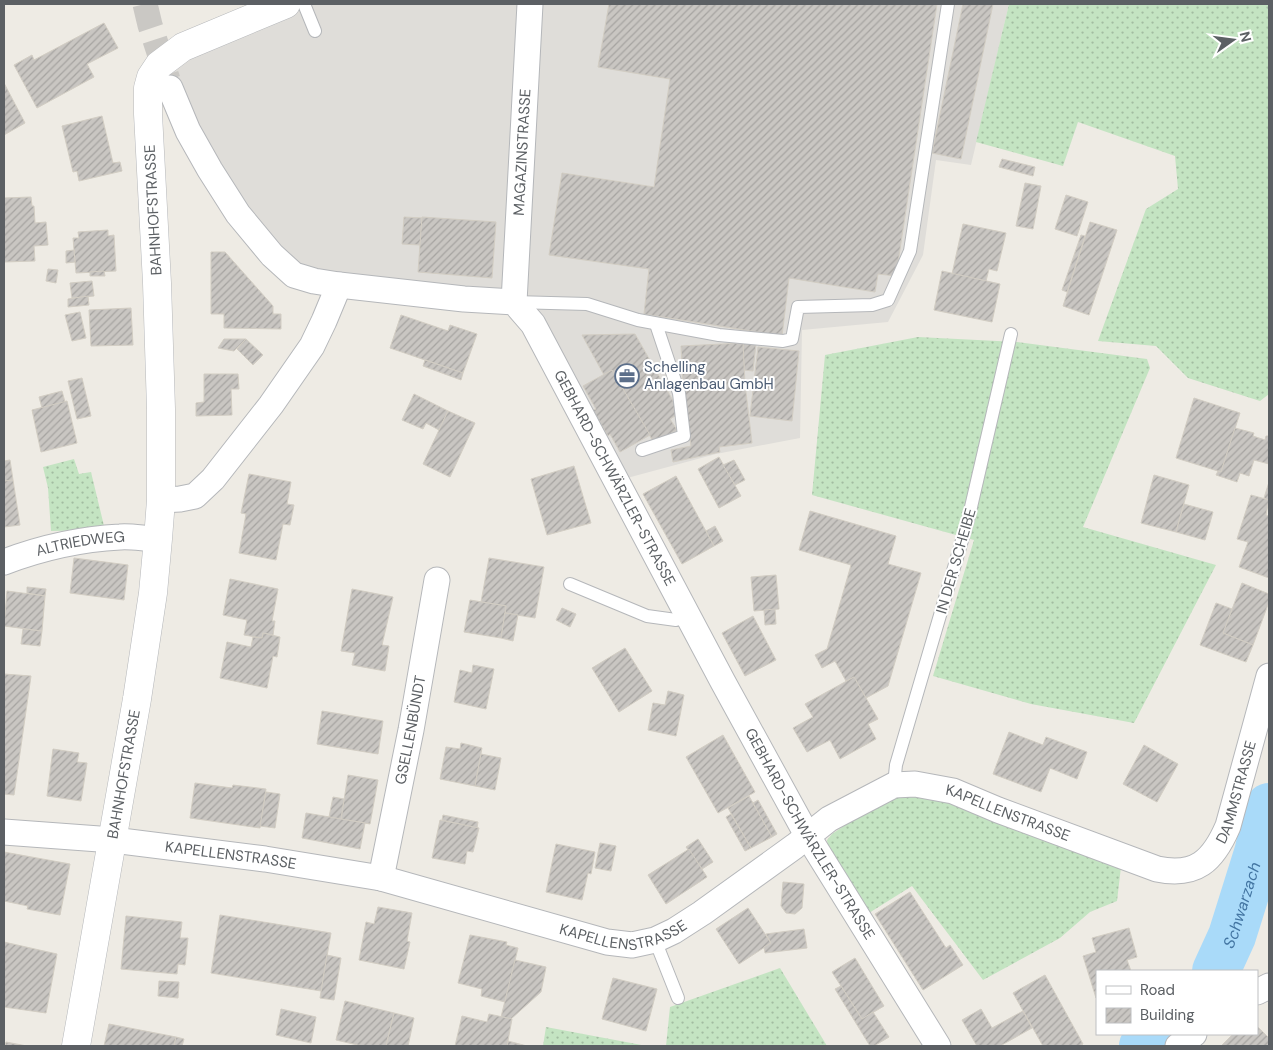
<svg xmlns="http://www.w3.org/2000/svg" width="1273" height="1050" viewBox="0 0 1273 1050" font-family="'DM Sans',sans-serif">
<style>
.industrial{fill:#dfddd9}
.grass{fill:url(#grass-dots)}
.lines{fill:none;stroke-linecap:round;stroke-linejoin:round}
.river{stroke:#a9daf9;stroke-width:48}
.building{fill:url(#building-hatch);stroke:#d2cdc3}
.minor-tunnel{stroke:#cac8c4;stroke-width:25;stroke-dasharray:25 12;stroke-linecap:butt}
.service-casing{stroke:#b5b7ba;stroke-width:14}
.minor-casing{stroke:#b5b7ba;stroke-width:27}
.tertiary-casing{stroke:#b5b7ba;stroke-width:29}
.service{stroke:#fff;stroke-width:12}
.minor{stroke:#fff;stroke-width:25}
.tertiary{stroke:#fff;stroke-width:28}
.labels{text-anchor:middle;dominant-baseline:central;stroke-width:4;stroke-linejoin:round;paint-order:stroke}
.street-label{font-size:15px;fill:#5c6064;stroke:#fff}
.service-label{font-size:15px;fill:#4e5e75;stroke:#fff;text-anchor:start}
.water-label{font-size:16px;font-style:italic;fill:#4375a2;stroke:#fff}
</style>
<defs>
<pattern id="grass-dots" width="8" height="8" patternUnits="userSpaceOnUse" patternTransform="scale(1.25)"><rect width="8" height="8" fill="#c4e4c2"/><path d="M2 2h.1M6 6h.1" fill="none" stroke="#a2bca1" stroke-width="1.8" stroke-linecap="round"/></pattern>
<pattern id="building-hatch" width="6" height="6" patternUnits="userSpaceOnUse" patternTransform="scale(1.25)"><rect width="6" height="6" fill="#c9c6c2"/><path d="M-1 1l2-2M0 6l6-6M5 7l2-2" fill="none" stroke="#a6a4a1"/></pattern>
</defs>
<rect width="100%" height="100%" fill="#eeebe4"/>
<polygon class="industrial" points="286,4 1009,4 971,165 936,160 923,255 888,322 802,330 800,438 716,454 616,481 514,302 294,275 188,131 160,55"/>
<g class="grass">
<polygon points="1009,4 1269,4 1269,394 1260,401 1188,378 1156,346 1098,341 1146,209 1178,189 1175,156 1078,122 1063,166 976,142"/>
<polygon points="918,337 1017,342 1147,359 1150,368 1083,527 1216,565 1134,723 1031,704 933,676 974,540 812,495 825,355"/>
<polygon points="74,459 79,474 91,472 105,530 51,531 48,488 43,467"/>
<polygon points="899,797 917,797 937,799 1101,861 1121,867 1117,901 1090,912 1060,938 983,980 912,886 869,913 828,848 827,840 832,834 869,809 885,801"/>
<polygon points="780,968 827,1046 666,1046 670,1007"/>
<polygon points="546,1027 647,1046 543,1046"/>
</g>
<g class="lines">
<g class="river">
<path id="s1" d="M1216,971L1232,936L1258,853L1269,807"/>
<polyline points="1143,1046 1159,1034"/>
</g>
</g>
<g class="building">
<polygon points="609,4 937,4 896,276 878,274 875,292 789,278 782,336 644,314 649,269 549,255 562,173 654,187 670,79 598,67"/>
<polygon points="963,4 993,4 961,159 932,153"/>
<polygon points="104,23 118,48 87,64 94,77 37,108 14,65 32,55 34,60"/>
<polygon points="4,83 25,123 4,135"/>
<polygon points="102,116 113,163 120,162 122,171 79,181 77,171 73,172 62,126"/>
<polygon points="1002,159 1035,167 1033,176 999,167"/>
<polygon points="1025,183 1041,186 1033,229 1016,226"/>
<polygon points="1066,195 1088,202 1077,236 1055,229"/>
<polygon points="31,197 32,206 34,206 35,223 46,222 48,245 34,246 35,261 4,262 4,198"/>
<polygon points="404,217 422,218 420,245 402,244"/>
<polygon points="422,217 496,222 492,278 418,272"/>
<polygon points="1090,222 1117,230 1089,315 1063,306"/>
<polygon points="963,224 1006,233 997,271 989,269 986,281 952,274"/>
<polygon points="108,230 108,236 114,235 116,271 76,273 73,238 79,238 78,232"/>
<polygon points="1081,235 1085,236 1067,292 1062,290"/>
<polygon points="74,250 75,262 66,263 66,251"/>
<polygon points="211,252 225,252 273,306 273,314 281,314 281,329 224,328 224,314 211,314"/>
<polygon points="48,269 58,270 56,283 46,281"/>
<polygon points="104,271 105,276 90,276 90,272"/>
<polygon points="942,271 1000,284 992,322 934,310"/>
<polygon points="92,281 94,296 72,298 70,283"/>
<polygon points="88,296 89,305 68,307 68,299"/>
<polygon points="131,308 133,345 91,346 89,310"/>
<polygon points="80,312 86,338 72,341 65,315"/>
<polygon points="401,315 448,331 450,325 477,334 463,373 390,348"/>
<polygon points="635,334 680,413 670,419 677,430 654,443 612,370 604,375 582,335"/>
<polygon points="224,339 246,339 234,351 218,348"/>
<polygon points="246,339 263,355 253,365 237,349"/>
<polygon points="743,343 756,344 753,371 744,370"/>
<polygon points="743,343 745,384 752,443 719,447 720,452 673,462 671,450 691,446 683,387 681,346"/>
<polygon points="758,347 799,351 792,421 750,416"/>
<polygon points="425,360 463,373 461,380 423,366"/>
<polygon points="612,370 650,435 620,452 610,434 608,436 593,410 596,409 583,386"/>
<polygon points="204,374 238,374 239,389 231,389 232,415 196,416 196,403 204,402"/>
<polygon points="82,378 91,416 77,419 68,381"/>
<polygon points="62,391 65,402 42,408 39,397"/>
<polygon points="414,394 448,411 439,430 426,423 423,429 402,420"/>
<polygon points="1194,398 1240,413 1221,472 1176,458"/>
<polygon points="67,401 77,443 41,452 32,410"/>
<polygon points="448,411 475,423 450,477 423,464"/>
<polygon points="1235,428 1254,433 1253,436 1265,440 1266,436 1269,436 1269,464 1254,460 1249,476 1240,473 1237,482 1216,475 1218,471 1221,472"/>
<polygon points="719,457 741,496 719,508 698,469"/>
<polygon points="10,460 13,480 4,481 4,461"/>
<polygon points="734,460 745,480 735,485 723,465"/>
<polygon points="574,466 591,523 547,535 531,479"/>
<polygon points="249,474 291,482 287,504 294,505 290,525 283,524 276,560 239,553 246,514 241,513"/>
<polygon points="1154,475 1189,485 1176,532 1141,523"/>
<polygon points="676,476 714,546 682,564 643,494"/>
<polygon points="13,480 20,525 4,527 4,481"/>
<polygon points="1269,482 1269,500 1264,498"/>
<polygon points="1251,495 1269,500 1266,515 1269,516 1269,578 1239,567 1248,542 1237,539"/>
<polygon points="1184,504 1213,512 1205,540 1176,532"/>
<polygon points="810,511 896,536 888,564 921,573 888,686 866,698 854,677 846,681 835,661 822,668 815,655 827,649 851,565 799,550"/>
<polygon points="715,526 723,541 714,546 706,531"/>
<polygon points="74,558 128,565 124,600 70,593"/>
<polygon points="489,558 544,567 535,618 505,613 506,606 481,602"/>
<polygon points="776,575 779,609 754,611 751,577"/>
<polygon points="230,579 278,589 272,621 275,621 273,635 263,633 262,638 244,635 247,620 223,615"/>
<polygon points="1242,583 1269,594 1269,602 1253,645 1223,633"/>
<polygon points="27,587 46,589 45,596 27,593"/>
<polygon points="352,589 393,597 382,645 389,646 385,671 352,665 355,653 341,651"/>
<polygon points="7,591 45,596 42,631 4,626"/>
<polygon points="470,600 506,606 501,638 464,632"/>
<polygon points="1216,603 1232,609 1223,633 1253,645 1246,662 1200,645"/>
<polygon points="562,608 576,614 570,627 556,620"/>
<polygon points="775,609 776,624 765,625 764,610"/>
<polygon points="505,613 518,615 513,641 501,638"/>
<polygon points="753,616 776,660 745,676 722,633"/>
<polygon points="23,629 42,631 40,646 21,644"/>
<polygon points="263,633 280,637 277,657 273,656 267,688 220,678 227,642 251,647 253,637 262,638"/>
<polygon points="625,648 652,691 619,712 592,668"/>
<polygon points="473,665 494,669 486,709 454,702 460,670 472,673"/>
<polygon points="4,674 31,676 14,795 4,794"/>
<polygon points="854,677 878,719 868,724 876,739 840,759 830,740 807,752 793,728 813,717 805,704"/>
<polygon points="668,691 684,695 676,736 648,730 653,703 665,705"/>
<polygon points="322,711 383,721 378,754 317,744"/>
<polygon points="1009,732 1043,745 1046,737 1087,752 1077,779 1050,768 1041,792 993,774"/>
<polygon points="723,735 755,792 718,813 686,757"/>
<polygon points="461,743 482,748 475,786 440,779 446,747 460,749"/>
<polygon points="1144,745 1178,764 1157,802 1123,784"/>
<polygon points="53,749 79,753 77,762 87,763 81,801 47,796"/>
<polygon points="481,754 501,758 495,790 475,786"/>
<polygon points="348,775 378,780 370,824 341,819"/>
<polygon points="195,783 232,788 233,785 266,789 260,828 190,818"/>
<polygon points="266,792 280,794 275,828 260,826"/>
<polygon points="749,796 772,837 751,848 728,808"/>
<polygon points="333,797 344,799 341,819 329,817"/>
<polygon points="758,800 777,834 772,837 753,803"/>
<polygon points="306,813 365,823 360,849 302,838"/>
<polygon points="731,814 751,848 745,851 726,817"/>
<polygon points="443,815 478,822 477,828 442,820"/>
<polygon points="440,820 479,828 473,852 467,851 465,864 432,858"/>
<polygon points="698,839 713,862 702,869 686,847"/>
<polygon points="600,843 616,846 611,871 595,868"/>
<polygon points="556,844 595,852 591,874 588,873 582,900 546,892"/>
<polygon points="689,849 707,877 666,904 648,875"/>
<polygon points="4,852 70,864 60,915 27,909 28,906 4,901"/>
<polygon points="783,882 804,884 802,908 795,914 786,913 781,906"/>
<polygon points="910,892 946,948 950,945 963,965 923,990 875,914"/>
<polygon points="378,907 412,913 407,941 410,942 404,969 359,960 366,922 374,924"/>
<polygon points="748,908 771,943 739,964 716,929"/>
<polygon points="220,915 331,933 321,991 211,973"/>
<polygon points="126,916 182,922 180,938 188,938 185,965 178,964 177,974 121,969"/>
<polygon points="1129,928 1137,957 1127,960 1131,971 1097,971 1096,998 1083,956 1096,952 1092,938"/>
<polygon points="804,929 807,948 765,953 764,947 771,943 766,934"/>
<polygon points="470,935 507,942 506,945 518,948 505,1002 481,996 482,989 458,983"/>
<polygon points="4,942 57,954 46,1013 4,1007"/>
<polygon points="327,955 341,958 334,1000 320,998"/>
<polygon points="855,958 884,1006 862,1019 832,972"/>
<polygon points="515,960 546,967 541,992 511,1019 501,1017"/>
<polygon points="1045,975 1083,1044 1079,1046 1043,1046 1013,993"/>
<polygon points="613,978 657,989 646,1031 602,1019"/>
<polygon points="159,981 179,982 178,998 158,996"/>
<polygon points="841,986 862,1019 873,1012 889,1037 874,1046 870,1046 835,989"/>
<polygon points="345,1001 394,1013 386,1046 362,1046 336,1040"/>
<polygon points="281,1009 316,1017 311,1043 276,1035"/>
<polygon points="981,1009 992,1028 1023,1011 1032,1028 1000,1046 977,1046 962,1020"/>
<polygon points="394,1013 414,1018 408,1046 386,1046"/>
<polygon points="489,1014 512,1019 507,1046 455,1046 462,1016 487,1022"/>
<polygon points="109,1024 176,1037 174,1046 104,1046"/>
<polygon points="1257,1026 1269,1038 1269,1046 1221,1046 1233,1034 1257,1034"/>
<polygon points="176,1037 184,1039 182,1046 174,1046"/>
<polygon points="508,1041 527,1046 530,1046 507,1046"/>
<polygon points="6,1042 27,1046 5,1046"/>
</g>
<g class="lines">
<polyline class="minor-tunnel" points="145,4 150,25 168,80"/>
<g class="service-casing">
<g id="service">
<polyline points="304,4 315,31"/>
<polyline points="514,302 587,304 638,320 719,335 783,341 792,339 798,307 872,305 888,300 910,251 948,4"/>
<polyline points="642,450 684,436 679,393 656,324"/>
<polyline points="570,584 647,616 676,620 688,615"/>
<polyline points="894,785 896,765 968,520 1011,334"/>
<polyline points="655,940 678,998"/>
</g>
</g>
<g class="minor-casing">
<g id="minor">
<path id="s2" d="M170,88L188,131L210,170L238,214L272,255L294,275L314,281L339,285L464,299L514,302L533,324L723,682L807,835L938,1046"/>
<path id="s3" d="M514,302L530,4"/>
<polyline points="161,500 180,499 195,496 213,479 271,405 312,346 324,321 339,285"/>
<path id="s4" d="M4,562C41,548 80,539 120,537C132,536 146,539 158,539"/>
<path id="s5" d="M4,832L113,840L265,859L381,878L607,942L632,945L655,940L674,931L702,913L795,846L829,819L894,785L915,784L953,791L998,810L1157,869C1196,877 1213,861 1228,826L1269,676"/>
<path id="s6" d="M381,878L411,730L437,580"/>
<polyline points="1257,992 1269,986"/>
<polyline points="1178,1046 1194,1034"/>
</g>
</g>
<g class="tertiary-casing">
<g id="tertiary">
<path id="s7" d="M76,1046L137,699L153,593L158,539L161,500V409L157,283L148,114V88L151,77L159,65L183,47L286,4"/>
</g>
</g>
<use href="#service" class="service"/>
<use href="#minor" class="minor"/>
<use href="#tertiary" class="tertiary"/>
</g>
<defs>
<g id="office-ring" transform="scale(1.25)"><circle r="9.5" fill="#fff" stroke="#5c6f8a" stroke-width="1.5"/><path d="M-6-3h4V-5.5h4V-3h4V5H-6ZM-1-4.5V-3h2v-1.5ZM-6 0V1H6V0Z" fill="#5c6f8a"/></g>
</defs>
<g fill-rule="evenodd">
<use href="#office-ring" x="627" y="376"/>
</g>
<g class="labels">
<g class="street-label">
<text stroke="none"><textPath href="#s3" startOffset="150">MAGAZINSTRASSE</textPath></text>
<text transform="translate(153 210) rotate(-93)">BAHNHOFSTRASSE</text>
<text stroke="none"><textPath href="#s2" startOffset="652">GEBHARD-SCHWÄRZLER-STRASSE</textPath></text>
<text stroke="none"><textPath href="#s4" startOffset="79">ALTRIEDWEG</textPath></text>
<text transform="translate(956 561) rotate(-74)">IN DER SCHEIBE</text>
<text stroke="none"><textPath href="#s6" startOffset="151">GSELLENBÜNDT</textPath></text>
<text stroke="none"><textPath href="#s7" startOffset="276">BAHNHOFSTRASSE</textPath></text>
<text stroke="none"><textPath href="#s5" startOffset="1355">DAMMSTRASSE</textPath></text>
<text stroke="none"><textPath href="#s5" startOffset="1068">KAPELLENSTRASSE</textPath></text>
<text stroke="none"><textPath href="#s2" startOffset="1058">GEBHARD-SCHWÄRZLER-STRASSE</textPath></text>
<text stroke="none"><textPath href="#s5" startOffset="228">KAPELLENSTRASSE</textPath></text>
<text stroke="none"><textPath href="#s5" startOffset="632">KAPELLENSTRASSE</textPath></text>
</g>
<g class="service-label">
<text x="644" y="367">Schelling<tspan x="644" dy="17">Anlagenbau GmbH</tspan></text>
</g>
<g class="water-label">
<text stroke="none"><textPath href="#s1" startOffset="71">Schwarzach</textPath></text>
</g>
</g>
<rect width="1273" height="1050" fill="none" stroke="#5c6064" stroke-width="10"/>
<rect x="1096" y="970" width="162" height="65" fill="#ffffff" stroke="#bebfc1"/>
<rect x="1106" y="986" width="25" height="8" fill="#ffffff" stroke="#bebfc1"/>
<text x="1140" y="995" font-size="15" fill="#5c6064">Road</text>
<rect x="1106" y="1008" width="25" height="15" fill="url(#building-hatch)" stroke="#bebfc1"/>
<text x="1140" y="1020" font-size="15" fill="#5c6064">Building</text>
<g transform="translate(1233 40) rotate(76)" stroke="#ffffff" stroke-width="4" paint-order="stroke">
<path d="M0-4L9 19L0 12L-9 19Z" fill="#5c6064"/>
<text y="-8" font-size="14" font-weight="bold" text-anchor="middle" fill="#5c6064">N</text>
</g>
</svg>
